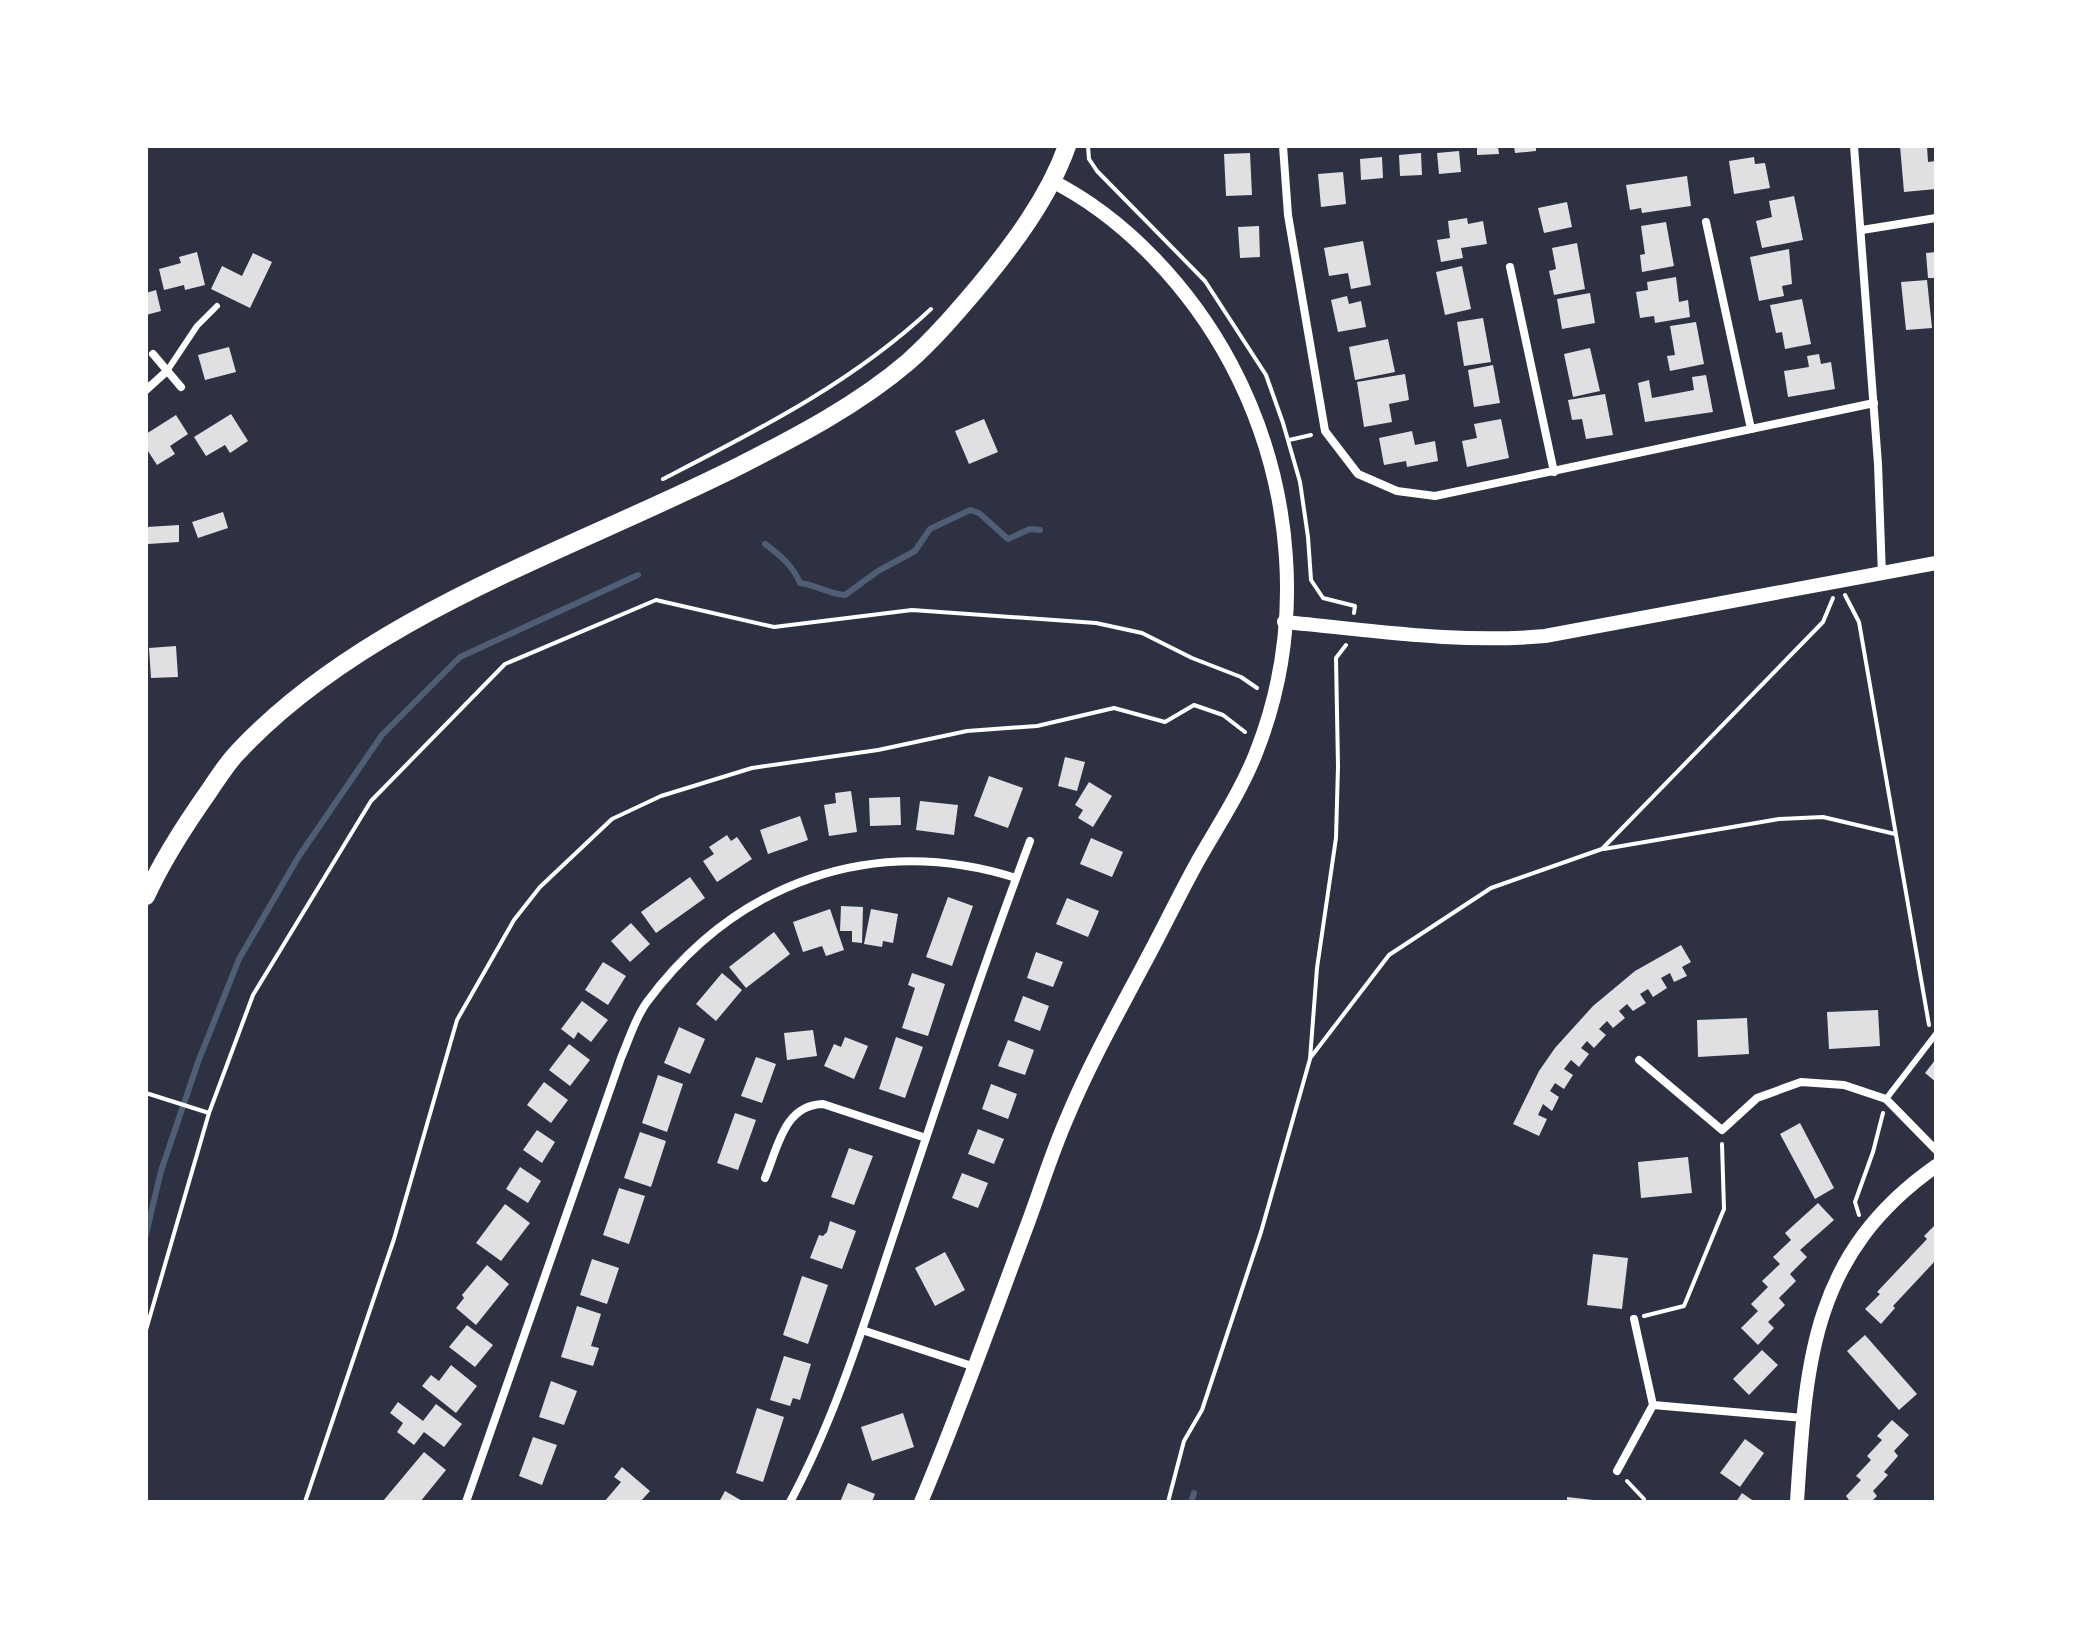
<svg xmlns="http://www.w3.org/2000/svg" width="2082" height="1648" viewBox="0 0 2082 1648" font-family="Roboto,sans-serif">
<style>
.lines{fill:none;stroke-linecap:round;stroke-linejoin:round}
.stream{stroke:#4f5d75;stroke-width:6}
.building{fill:#e0e0e3}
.path{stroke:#fff;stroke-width:4}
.service{stroke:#fff;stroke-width:6}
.minor{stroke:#fff;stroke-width:8}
.tertiary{stroke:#fff;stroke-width:14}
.primary{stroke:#fff;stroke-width:18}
</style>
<rect width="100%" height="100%" fill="#2d3142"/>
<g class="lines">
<g class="stream">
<path d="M765,544C780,555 793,566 800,583C817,585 829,594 845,595L878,571L915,551L930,529L970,510L979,513L1008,539L1030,529L1040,530"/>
<polyline points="146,1234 161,1171 198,1062 239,959 299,856 382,735 460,657 638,575"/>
<polyline points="1191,1502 1194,1493"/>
</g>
</g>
<g class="building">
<polygon points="1477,146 1498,146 1499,154 1477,155"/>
<polygon points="1514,146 1536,146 1536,151 1515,153"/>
<polygon points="1900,146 1927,146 1928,162 1936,161 1936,189 1904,192"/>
<polygon points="1459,151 1461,172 1439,174 1437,153"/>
<polygon points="1250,153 1252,195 1226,196 1224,154"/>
<polygon points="1421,153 1422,175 1400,176 1399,155"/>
<polygon points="1382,157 1383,178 1361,180 1360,159"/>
<polygon points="1754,157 1755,164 1765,163 1770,188 1734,194 1729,161"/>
<polygon points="1343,172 1346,204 1321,207 1318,174"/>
<polygon points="1687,176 1691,206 1642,213 1641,208 1630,210 1626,185"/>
<polygon points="1794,196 1803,240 1762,248 1756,221 1772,217 1769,201"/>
<polygon points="1567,202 1572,227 1544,233 1538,208"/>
<polygon points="1467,218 1468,224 1483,221 1487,244 1461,248 1463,258 1441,262 1437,240 1450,238 1448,221"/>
<polygon points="1666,222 1674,266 1642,272 1640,255 1645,254 1641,226"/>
<polygon points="1259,226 1260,257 1240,258 1238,227"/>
<polygon points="1363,241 1371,285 1351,289 1348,273 1329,276 1324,248"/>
<polygon points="1577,243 1585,289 1554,295 1549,271 1556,269 1552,248"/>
<polygon points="1789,249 1792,284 1782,286 1784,296 1759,301 1750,257"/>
<polygon points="197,252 205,285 185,290 184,285 164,290 159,269 181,263 179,257"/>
<polygon points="1936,252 1936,278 1928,278 1926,253"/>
<polygon points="253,253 272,262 250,308 211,289 222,266 242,276"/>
<polygon points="1462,266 1471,309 1445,315 1436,272"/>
<polygon points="1676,277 1679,302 1688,300 1690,317 1655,323 1654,316 1640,318 1636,292 1648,290 1647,282"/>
<polygon points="1927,280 1932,328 1906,330 1901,282"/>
<polygon points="156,290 161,311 146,315 146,293"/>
<polygon points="1590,293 1595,323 1562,329 1557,299"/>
<polygon points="1347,296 1349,304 1361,301 1366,327 1338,332 1331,300"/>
<polygon points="1802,299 1811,344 1785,349 1782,332 1776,333 1770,305"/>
<polygon points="1483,318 1491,362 1464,366 1457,322"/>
<polygon points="1696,322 1704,364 1670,371 1667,356 1675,355 1670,326"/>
<polygon points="1388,339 1395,372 1355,380 1349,347"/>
<polygon points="229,347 236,372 205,380 198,355"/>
<polygon points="1590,348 1600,391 1573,397 1564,354"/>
<polygon points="1819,354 1821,364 1831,362 1835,389 1788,397 1784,371 1809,367 1807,356"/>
<polygon points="1493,365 1500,403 1474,407 1468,370"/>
<polygon points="1405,374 1409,400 1389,404 1392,422 1364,427 1357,382"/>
<polygon points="1706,375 1713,412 1645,422 1638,383 1649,380 1652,398 1694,390 1692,377"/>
<polygon points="1605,394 1613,435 1586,439 1582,419 1572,420 1568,400"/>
<polygon points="231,414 248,441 230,453 225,445 206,456 194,437"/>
<polygon points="176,415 188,434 170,446 175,454 157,465 146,448 146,434"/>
<polygon points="984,419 998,452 969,464 955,431"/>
<polygon points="1501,419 1509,458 1467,467 1462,441 1477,438 1474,424"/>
<polygon points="1412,431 1415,445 1435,441 1438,461 1407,467 1406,461 1384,465 1379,438"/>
<polygon points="223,512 228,528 198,538 192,522"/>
<polygon points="179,525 179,542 148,544 147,527"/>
<polygon points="176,646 178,677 151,678 149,648"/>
<polygon points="1065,757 1085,762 1077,791 1058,786"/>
<polygon points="989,776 1023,788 1008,828 974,816"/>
<polygon points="1089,782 1112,796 1093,827 1078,818 1083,810 1075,805"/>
<polygon points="851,791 857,832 829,836 824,805 836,803 835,793"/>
<polygon points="900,797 901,825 870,826 869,798"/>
<polygon points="920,801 958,805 954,835 916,830"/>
<polygon points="800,816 808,840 768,854 760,830"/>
<polygon points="727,835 731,841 737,837 752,859 717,882 703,861 714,854 709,847"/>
<polygon points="1091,838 1123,852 1112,877 1080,864"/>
<polygon points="690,877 705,898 656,933 641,912"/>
<polygon points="948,897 973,906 952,966 926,957"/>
<polygon points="1067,898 1099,911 1088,937 1056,924"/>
<polygon points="841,906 863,907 862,943 852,942 852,931 840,931"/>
<polygon points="830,909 844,950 826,956 822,946 803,952 793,922"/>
<polygon points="871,909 898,914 893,943 883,941 882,947 864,944"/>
<polygon points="631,923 650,944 630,962 611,941"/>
<polygon points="774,932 790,954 746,988 729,967"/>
<polygon points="1681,945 1691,962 1682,967 1687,976 1674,982 1670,973 1661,978 1667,988 1653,997 1648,989 1640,994 1646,1003 1633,1011 1627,1004 1619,1011 1625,1018 1613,1028 1607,1021 1599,1029 1606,1035 1594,1048 1587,1041 1581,1048 1589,1054 1579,1067 1571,1060 1564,1069 1573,1075 1564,1089 1555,1083 1550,1091 1559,1097 1552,1111 1543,1104 1538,1115 1547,1119 1539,1136 1513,1124 1539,1071 1555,1048 1593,1006 1635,971"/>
<polygon points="1036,952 1063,962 1053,987 1027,978"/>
<polygon points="603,962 626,976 608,1005 585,990"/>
<polygon points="722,973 742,990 716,1021 696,1004"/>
<polygon points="912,973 945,984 928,1036 902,1028 915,988 908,985"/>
<polygon points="1023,996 1049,1006 1040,1031 1014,1021"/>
<polygon points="582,1001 608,1020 591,1042 578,1032 574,1039 561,1029"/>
<polygon points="1878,1010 1880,1046 1829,1049 1827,1012"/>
<polygon points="1747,1018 1749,1054 1698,1057 1697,1020"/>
<polygon points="679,1027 705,1039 690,1074 664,1063"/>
<polygon points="813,1030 817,1056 787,1060 784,1033"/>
<polygon points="845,1037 868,1046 854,1079 824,1066 834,1044 841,1047"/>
<polygon points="896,1037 923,1047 905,1098 879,1089"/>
<polygon points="1008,1040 1034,1050 1025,1075 998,1066"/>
<polygon points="569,1044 590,1060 570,1086 549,1070"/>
<polygon points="756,1057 776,1064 762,1103 741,1096"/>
<polygon points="1936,1059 1936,1082 1925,1073"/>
<polygon points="658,1075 683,1084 667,1132 642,1123"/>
<polygon points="544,1082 568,1100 551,1123 527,1105"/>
<polygon points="991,1084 1017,1094 1008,1119 982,1109"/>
<polygon points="735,1113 756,1120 738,1170 717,1163"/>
<polygon points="1800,1123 1834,1188 1815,1199 1780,1134"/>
<polygon points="978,1129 1004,1139 994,1164 968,1154"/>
<polygon points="537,1130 555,1142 542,1163 523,1150"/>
<polygon points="640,1132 666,1141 651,1187 624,1178"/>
<polygon points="849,1148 873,1156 854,1205 831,1197"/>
<polygon points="1688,1157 1692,1193 1641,1198 1638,1162"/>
<polygon points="520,1167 541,1181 528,1203 506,1189"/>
<polygon points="962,1173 988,1183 978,1208 952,1198"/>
<polygon points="619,1188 645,1196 629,1244 603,1235"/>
<polygon points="1818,1203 1834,1220 1800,1250 1807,1257 1790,1274 1796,1281 1779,1298 1785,1305 1768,1322 1774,1328 1758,1345 1741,1328 1758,1311 1751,1304 1768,1287 1762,1281 1780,1264 1773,1257 1791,1240 1785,1233"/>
<polygon points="505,1204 530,1223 501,1261 476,1243"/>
<polygon points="830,1221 856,1231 842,1269 810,1258 819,1235 823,1236 827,1232"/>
<polygon points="1936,1224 1936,1260 1893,1306 1895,1308 1881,1324 1865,1309 1880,1294 1877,1292 1927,1239 1924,1236"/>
<polygon points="945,1252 965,1290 935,1306 915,1268"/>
<polygon points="1593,1254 1628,1258 1622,1309 1587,1305"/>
<polygon points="592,1259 619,1268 607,1304 580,1295"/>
<polygon points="487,1265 509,1284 476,1325 456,1308 464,1298 462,1295"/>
<polygon points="802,1276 828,1285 808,1344 783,1335"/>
<polygon points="577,1306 601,1314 591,1346 599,1348 593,1366 561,1357"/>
<polygon points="467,1325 493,1345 475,1367 449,1347"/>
<polygon points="1865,1335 1917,1394 1899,1410 1847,1351"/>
<polygon points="1762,1350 1778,1365 1749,1395 1733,1379"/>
<polygon points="784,1356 811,1364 800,1400 793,1398 790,1406 770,1400"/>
<polygon points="451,1365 477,1386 456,1413 422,1386 431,1375 439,1381"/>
<polygon points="551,1381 577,1391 564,1425 539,1417"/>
<polygon points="398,1402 423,1421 436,1404 462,1424 444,1447 424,1432 414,1445 397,1432 403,1423 390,1413"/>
<polygon points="757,1408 784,1417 763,1482 736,1473"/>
<polygon points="903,1413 914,1447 872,1461 861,1427"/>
<polygon points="1892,1420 1909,1435 1894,1451 1898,1456 1884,1472 1888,1475 1873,1491 1877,1496 1871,1502 1848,1502 1849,1500 1846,1496 1861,1480 1856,1476 1871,1460 1867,1456 1882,1440 1877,1436"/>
<polygon points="533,1437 557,1445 542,1485 519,1476"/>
<polygon points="1745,1439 1764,1453 1740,1487 1720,1473"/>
<polygon points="424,1452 446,1470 420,1502 385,1502 383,1501"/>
<polygon points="622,1467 650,1491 640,1502 604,1502 621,1482 614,1477"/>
<polygon points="848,1483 875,1494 872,1502 840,1502"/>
<polygon points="725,1491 744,1502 719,1502"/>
<polygon points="1742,1493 1755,1502 1736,1502"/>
<polygon points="1567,1497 1593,1500 1593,1502 1567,1502"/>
</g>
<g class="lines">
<g class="path">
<polyline points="1088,146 1089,159 1097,171 1205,281 1266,375 1283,423 1300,482 1308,537 1311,580 1323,598 1355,606 1354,613"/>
<polyline points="1289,440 1311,435"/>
<path d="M663,479C758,430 852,383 931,309"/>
<polyline points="1845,595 1859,622 1929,1025"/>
<polyline points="1604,849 1779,819 1823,817 1895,834"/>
<polyline points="1311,1057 1389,955 1491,888 1602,849 1823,622 1833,598"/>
<polyline points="146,1093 209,1113"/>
<polyline points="1859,1215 1855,1202 1873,1152 1883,1113"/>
<polyline points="1644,1316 1684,1306 1724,1209 1722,1144"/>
<polyline points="146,1330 209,1113 253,995 371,801 505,664 656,600 774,627 912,610 1096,623 1142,633 1192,658 1241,677 1257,688"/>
<polyline points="1627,1481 1644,1499 1644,1502"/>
<polyline points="305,1502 394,1239 457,1020 514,920 540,887 612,819 661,796 752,768 878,750 967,731 1037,726 1114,708 1165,722 1194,705 1223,715 1245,732"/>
<polyline points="1168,1502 1184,1441 1202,1410 1261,1232 1310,1059 1317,968 1336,838 1338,766 1336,658 1346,645"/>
</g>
<g class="service">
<polyline points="167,371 197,326 217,306"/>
<polyline points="1886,1099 1936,1034"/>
</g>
<g class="minor">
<polyline points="1283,146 1288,215 1325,431 1358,474 1397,491 1435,496 1874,403"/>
<polyline points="1854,146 1878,464 1882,575"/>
<polyline points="1706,222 1751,429"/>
<polyline points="1862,230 1936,218"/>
<polyline points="1510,267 1554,472"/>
<polyline points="153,354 181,387"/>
<polyline points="146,390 167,371"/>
<polyline points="1639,1060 1722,1130 1757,1098 1801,1082 1844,1085 1886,1099 1936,1150"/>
<path d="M765,1178C778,1147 784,1105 823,1104L926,1138"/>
<polyline points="862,1330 975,1367"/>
<polyline points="1653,1405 1803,1418"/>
<polyline points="1617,1471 1653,1405 1634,1319"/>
<path d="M466,1502L621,1058C629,1040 635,1018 647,1002C736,882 873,833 1016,878"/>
<path d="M790,1502C838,1413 867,1314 899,1219C941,1093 983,966 1030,841"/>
</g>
<g class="tertiary">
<path d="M1284,622C1372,630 1457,644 1545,636L1936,563"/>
<path d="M921,1502C960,1410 993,1316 1028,1223C1041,1188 1052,1152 1067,1118C1089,1065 1117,1015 1144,964C1163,929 1180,893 1199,859C1219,824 1241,791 1256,753C1306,627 1294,483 1231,364C1191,289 1126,218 1050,180"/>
<path d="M1797,1502C1806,1362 1811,1254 1936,1166"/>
</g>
<path class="primary" d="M146,896C163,859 185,825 209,791C218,778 227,763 238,752C367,614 575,549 741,465C798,436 859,404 908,362C934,339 957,312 979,286C1013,245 1049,197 1067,146"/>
</g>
<rect width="2082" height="1648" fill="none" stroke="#ffffff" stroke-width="296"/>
</svg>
